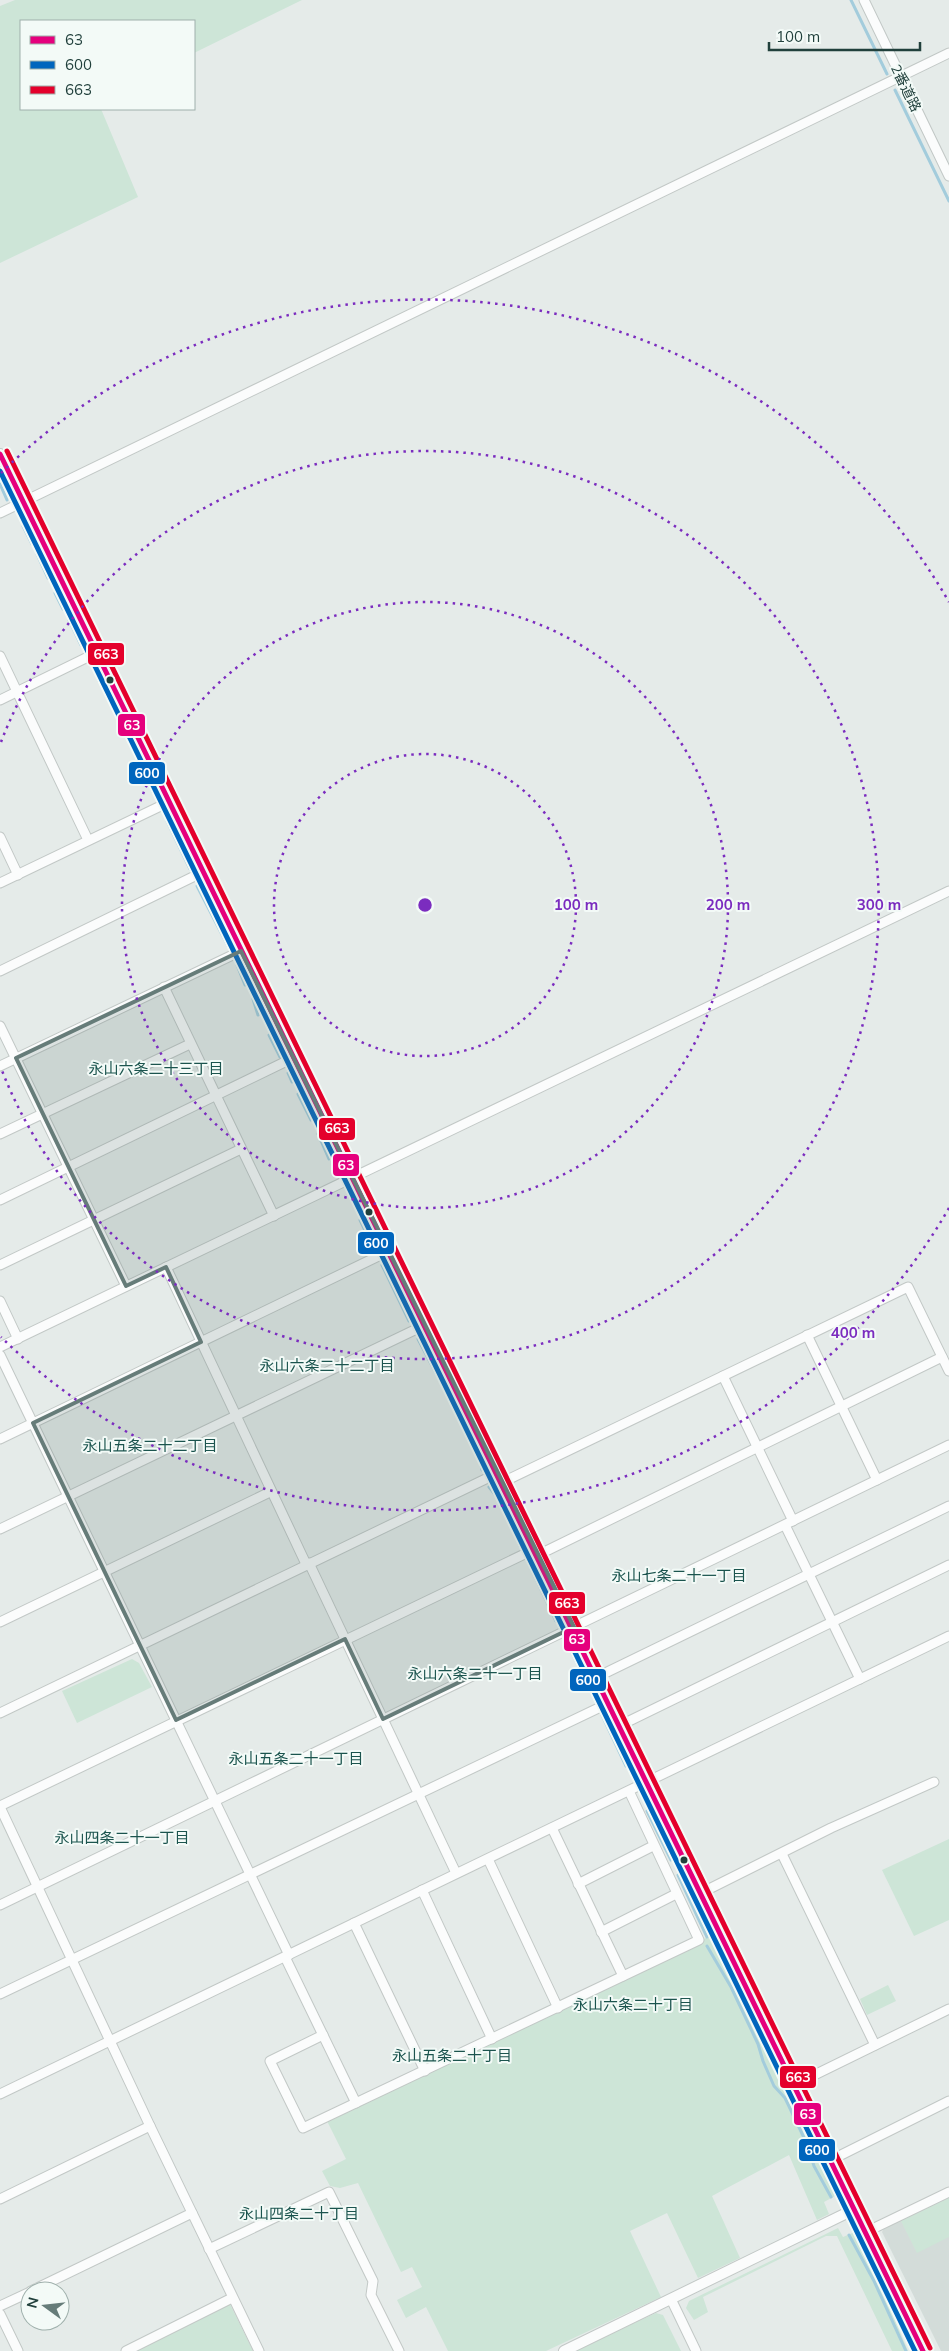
<svg xmlns="http://www.w3.org/2000/svg" width="949" height="2351" viewBox="0 0 949 2351" font-family="Mulish,'Noto Sans JP',sans-serif">
<style>
.built{fill:#d3dcd9}
.green{fill:#cde5d7}
.lines{fill:none;stroke-linecap:round;stroke-linejoin:round}
.stream{stroke:#a3ccdc;stroke-width:3}
.minor-casing{stroke:#c2c8c6;stroke-width:11}
.tertiary-casing{stroke:#c2c8c6;stroke-width:12}
.minor{stroke:#fbfcfc;stroke-width:9}
.tertiary{stroke:#fbfcfc;stroke-width:10}
.bus-1-casing{stroke:#f3faf7;stroke-width:9}
.bus-2-casing{stroke:#f3faf7;stroke-width:9}
.bus-3-casing{stroke:#f3faf7;stroke-width:9}
.bus-1{stroke:#e5007d;stroke-width:5}
.bus-2{stroke:#0065bd;stroke-width:5}
.bus-3{stroke:#e4002b;stroke-width:5}
.marked{fill:#667c79;fill-opacity:0.2;stroke:#667c79;stroke-width:4;stroke-linejoin:round}
.ring{fill:none;stroke:#7b2cbf;stroke-width:2.5;stroke-dasharray:2.5 5}
.bus-dot{fill:#21403c;stroke:#f3faf7;stroke-width:2}
.labels{text-anchor:middle;dominant-baseline:central;stroke-width:4;stroke-linejoin:round;paint-order:stroke}
.street-label{font-size:14px;fill:#21403c;stroke:#f3faf7}
.neighbourhood-label{font-size:15px;fill:#1b544e;stroke:#f3faf7}
.centre{fill:#7b2cbf;stroke:#f3faf7;stroke-width:2.5}
.ring-label{font-size:15px;text-anchor:middle;font-weight:bold;fill:#7b2cbf;stroke:#f3faf7;stroke-width:4;stroke-linejoin:round;paint-order:stroke}
.line-badge{stroke:#f3faf7;stroke-width:2}
.badge-label{font-size:14px;text-anchor:middle;font-weight:bold;fill:#fff}
</style>
<rect width="100%" height="100%" fill="#e5ebe9"/>
<polygon class="built" points="949,2196 949,2351 941,2351 882,2232 884,2228"/>
<g class="green">
<polygon points="15,0 302,0 194,53 194,21 21,21 21,109 101,109 138,197 0,263 0,6"/>
<polygon points="132,1659 139,1663 152,1687 77,1723 62,1691"/>
<polygon points="949,1839 949,1920 914,1936 882,1870"/>
<polygon points="712,1935 837,2195 824,2202 829,2214 817,2220 789,2155 712,2196 740,2258 698,2278 667,2213 630,2231 661,2297 546,2351 448,2351 426,2307 406,2318 397,2300 422,2287 412,2267 401,2272 358,2183 340,2188 330,2186 322,2171 346,2159 327,2121"/>
<polygon points="888,1985 896,2001 867,2015 860,1999"/>
<polygon points="949,2198 949,2237 917,2253 901,2221"/>
<polygon points="838,2228 843,2237 857,2231 908,2351 892,2351 837,2236 826,2236 703,2297 708,2312 694,2320 686,2308 689,2301"/>
<polygon points="230,2304 253,2351 133,2351"/>
<polygon points="656,2313 663,2315 681,2351 574,2351"/>
</g>
<g class="lines">
<g class="stream">
<polyline points="851,0 887,74"/>
<polyline points="895,90 949,201"/>
<polyline points="0,484 7,500"/>
<polyline points="23,526 32,544"/>
<polyline points="37,554 48,578"/>
<polyline points="55,593 63,609"/>
<polyline points="69,620 81,645"/>
<polyline points="94,669 99,681"/>
<polyline points="105,692 108,699"/>
<polyline points="113,708 125,734"/>
<polyline points="130,744 140,764"/>
<polyline points="145,774 153,792"/>
<polyline points="167,821 190,869"/>
<polyline points="197,886 228,946"/>
<polyline points="237,965 245,985"/>
<polyline points="253,999 258,1015"/>
<polyline points="269,1035 280,1057"/>
<polyline points="288,1073 292,1082"/>
<polyline points="298,1094 311,1120"/>
<polyline points="318,1134 329,1159"/>
<polyline points="360,1220 374,1249"/>
<polyline points="382,1265 409,1321"/>
<polyline points="418,1339 479,1455 482,1470"/>
<polyline points="489,1487 501,1502 520,1546"/>
<polyline points="528,1562 556,1621"/>
<polyline points="566,1641 595,1699"/>
<polyline points="602,1715 626,1766"/>
<polyline points="647,1811 671,1860"/>
<polyline points="678,1875 707,1937"/>
<polyline points="707,1946 731,1987 758,2044 763,2061 774,2086 785,2098 807,2144 814,2166 831,2197"/>
<polyline points="849,2235 874,2281 906,2351"/>
</g>
<g class="minor-casing">
<g id="minor">
<polyline points="864,0 949,176"/>
<polyline points="0,513 949,53"/>
<polyline points="0,656 88,840"/>
<polyline points="0,700 96,653"/>
<polyline points="0,837 18,875"/>
<polyline points="0,883 169,802"/>
<polyline points="0,971 203,872"/>
<polyline points="164,987 274,1216"/>
<polyline points="0,1026 126,1286"/>
<polyline points="0,1066 241,951"/>
<polyline points="0,1134 190,1044"/>
<polyline points="0,1200 293,1058"/>
<polyline points="0,1265 241,1149"/>
<polyline points="166,1267 306,1564"/>
<polyline points="0,1301 18,1339"/>
<polyline points="807,1335 877,1480"/>
<polyline points="0,1347 949,891"/>
<polyline points="0,1355 289,1955"/>
<polyline points="723,1376 793,1521"/>
<polyline points="0,1439 389,1251"/>
<polyline points="503,1482 908,1287 949,1371"/>
<polyline points="785,1525 860,1679"/>
<polyline points="0,1529 425,1325"/>
<polyline points="538,1555 942,1357"/>
<polyline points="309,1563 456,1873"/>
<polyline points="0,1622 270,1492"/>
<polyline points="597,1677 949,1506"/>
<polyline points="0,1713 498,1473"/>
<polyline points="621,1725 949,1565"/>
<polyline points="0,1806 535,1549"/>
<polyline points="0,1807 150,2126 259,2351"/>
<polyline points="552,1828 623,1976"/>
<polyline points="782,1854 875,2045"/>
<polyline points="488,1859 558,2008"/>
<polyline points="578,1884 653,1846"/>
<polyline points="422,1890 492,2039"/>
<polyline points="701,1893 831,1828 934,1782"/>
<polyline points="0,1905 949,1445"/>
<polyline points="354,1923 425,2071"/>
<polyline points="601,1932 676,1894"/>
<polyline points="285,1957 356,2103"/>
<polyline points="0,1994 609,1703"/>
<polyline points="323,2035 270,2061 303,2128 699,1940 629,1791"/>
<polyline points="794,2085 949,2009"/>
<polyline points="0,2094 949,1636"/>
<polyline points="831,2160 949,2101"/>
<polyline points="0,2199 150,2126"/>
<polyline points="866,2232 949,2192"/>
<polyline points="209,2249 329,2192 373,2281 371,2295 399,2351"/>
<polyline points="31,2291 192,2213"/>
<polyline points="671,2299 696,2351"/>
<polyline points="0,2306 30,2292"/>
<polyline points="0,2314 18,2351"/>
<polyline points="126,2351 232,2298"/>
</g>
</g>
<g class="tertiary-casing">
<g id="tertiary">
<path d="M0,454C304,1088 620,1717 923,2351"/>
<polyline points="564,2351 855,2209"/>
</g>
</g>
<use href="#minor" class="minor"/>
<use href="#tertiary" class="tertiary"/>
<g class="bus-1-casing">
<polyline id="bus-1" points="0,454 923,2351"/>
</g>
<g class="bus-2-casing">
<polyline id="bus-2" points="0,471 915,2351"/>
</g>
<g class="bus-3-casing">
<polyline id="bus-3" points="7,451 930,2348"/>
</g>
<use href="#bus-1" class="bus-1"/>
<use href="#bus-2" class="bus-2"/>
<use href="#bus-3" class="bus-3"/>
</g>
<path class="marked" d="M241,951L574,1627L383,1719L345,1639L176,1720L33,1423L201,1342L166,1267L126,1286L16,1058Z"/>
<g class="ring">
<circle cx="425" cy="905" r="151"/>
<circle cx="425" cy="905" r="303"/>
<path d="M1 742A454 454 0 1 1 1 1068"/>
<path d="M949 1208A605 605 0 0 1 1 1337M1 473A605 605 0 0 1 949 602"/>
</g>
<g class="bus-dot">
<circle cx="110" cy="680" r="4.5"/>
<circle cx="369" cy="1212" r="4.5"/>
<circle cx="684" cy="1860" r="4.5"/>
</g>
<g class="labels">
<g class="street-label">
<text transform="translate(906 88) rotate(64)">2番道路</text>
</g>
<g class="neighbourhood-label">
<text x="156" y="1068">永山六条二十三丁目</text>
<text x="327" y="1365">永山六条二十二丁目</text>
<text x="150" y="1445">永山五条二十二丁目</text>
<text x="679" y="1575">永山七条二十一丁目</text>
<text x="475" y="1673">永山六条二十一丁目</text>
<text x="296" y="1758">永山五条二十一丁目</text>
<text x="122" y="1837">永山四条二十一丁目</text>
<text x="633" y="2004">永山六条二十丁目</text>
<text x="452" y="2055">永山五条二十丁目</text>
<text x="299" y="2213">永山四条二十丁目</text>
</g>
</g>
<circle cx="425" cy="905" r="8" class="centre"/>
<g class="ring-label">
<text x="576" y="910">100 m</text>
<text x="728" y="910">200 m</text>
<text x="879" y="910">300 m</text>
<text x="853" y="1338">400 m</text>
</g>
<g class="line-badge">
<rect x="87" y="642" width="38" height="24" rx="5" fill="#e4002b"/>
<rect x="117" y="713" width="29" height="24" rx="5" fill="#e5007d"/>
<rect x="128" y="761" width="38" height="24" rx="5" fill="#0065bd"/>
<rect x="318" y="1117" width="38" height="24" rx="5" fill="#e4002b"/>
<rect x="332" y="1153" width="28" height="24" rx="5" fill="#e5007d"/>
<rect x="357" y="1231" width="38" height="24" rx="5" fill="#0065bd"/>
<rect x="548" y="1591" width="38" height="24" rx="5" fill="#e4002b"/>
<rect x="563" y="1628" width="28" height="24" rx="5" fill="#e5007d"/>
<rect x="569" y="1668" width="38" height="24" rx="5" fill="#0065bd"/>
<rect x="779" y="2065" width="38" height="24" rx="5" fill="#e4002b"/>
<rect x="793" y="2102" width="29" height="24" rx="5" fill="#e5007d"/>
<rect x="798" y="2138" width="38" height="24" rx="5" fill="#0065bd"/>
</g>
<g class="badge-label">
<text x="106" y="659">663</text>
<text x="132" y="730">63</text>
<text x="147" y="778">600</text>
<text x="337" y="1133">663</text>
<text x="346" y="1170">63</text>
<text x="376" y="1248">600</text>
<text x="567" y="1608">663</text>
<text x="577" y="1644">63</text>
<text x="588" y="1685">600</text>
<text x="798" y="2082">663</text>
<text x="808" y="2119">63</text>
<text x="817" y="2155">600</text>
</g>
<rect x="20" y="20" width="175" height="90" fill="#f3faf7" stroke="#9fb0ac"/>
<rect x="30" y="36" width="25" height="8" fill="#e5007d" stroke="#9fb0ac"/>
<text x="65" y="45" font-size="15" fill="#21403c">63</text>
<rect x="30" y="61" width="25" height="8" fill="#0065bd" stroke="#9fb0ac"/>
<text x="65" y="70" font-size="15" fill="#21403c">600</text>
<rect x="30" y="86" width="25" height="8" fill="#e4002b" stroke="#9fb0ac"/>
<text x="65" y="95" font-size="15" fill="#21403c">663</text>
<g transform="translate(45 2306) rotate(285)"><circle r="24" fill="#f3faf7" stroke="#9fb0ac"/>
<path d="M0-4L9 19L0 12L-9 19Z" fill="#667c79"/>
<text y="-8" font-size="14" font-weight="bold" text-anchor="middle" fill="#21403c">N</text>
</g>
<path d="M769 42v8h151v-8" fill="none" stroke="#21403c" stroke-width="2.5"/>
<text x="776" y="42" font-size="15" fill="#21403c" stroke="#f3faf7" stroke-width="4" paint-order="stroke">100 m</text>
</svg>
